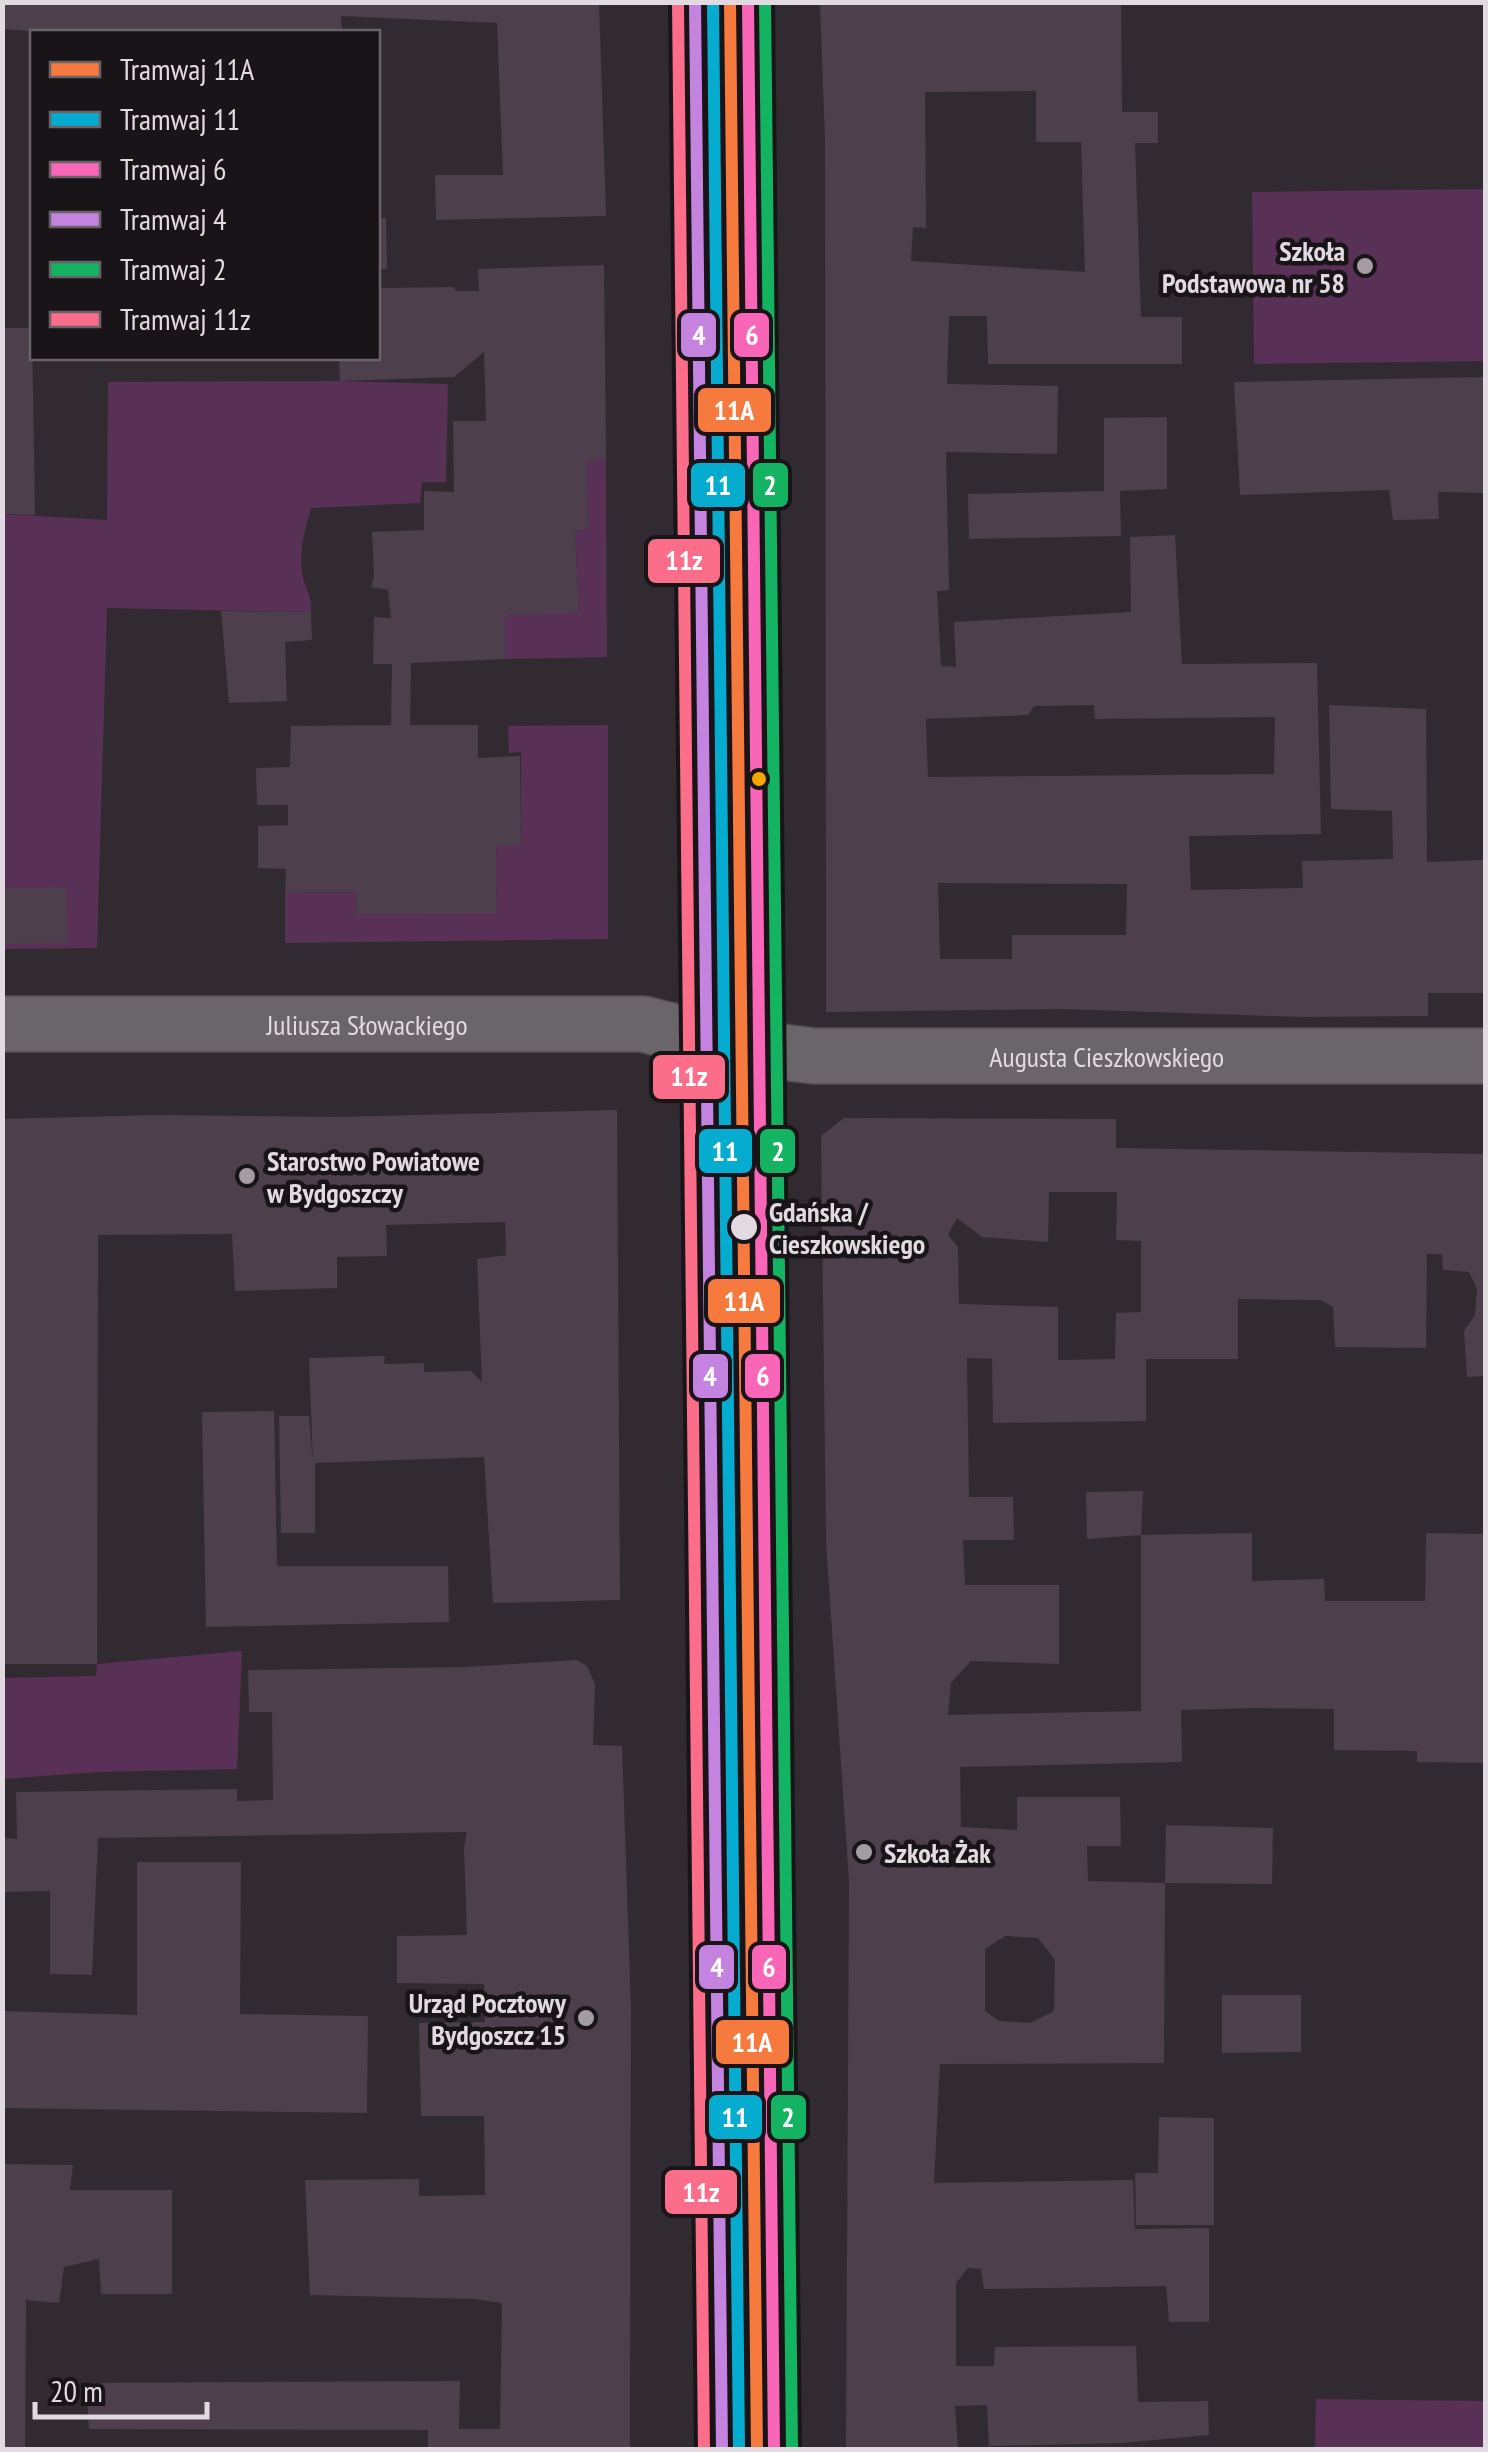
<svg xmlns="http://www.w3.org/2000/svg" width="1488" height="2452" viewBox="0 0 1488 2452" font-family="'PT Sans Narrow',sans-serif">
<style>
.green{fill:#593157}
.building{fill:#4d3f4c;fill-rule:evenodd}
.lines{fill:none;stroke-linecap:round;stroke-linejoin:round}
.minor-casing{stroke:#4d484d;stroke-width:58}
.tertiary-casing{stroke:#4d484d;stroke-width:58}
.minor{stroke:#696569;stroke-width:55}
.tertiary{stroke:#696569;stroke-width:55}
.tram-1-casing{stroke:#181418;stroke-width:20}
.tram-2-casing{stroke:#181418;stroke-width:20}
.tram-3-casing{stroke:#181418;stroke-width:20}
.tram-4-casing{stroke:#181418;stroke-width:20}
.tram-5-casing{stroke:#181418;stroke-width:20}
.tram-6-casing{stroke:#181418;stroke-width:20}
.tram-1{stroke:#f6793e;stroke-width:12}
.tram-2{stroke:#06acd0;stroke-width:12}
.tram-3{stroke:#fa66b7;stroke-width:12}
.tram-4{stroke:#c483df;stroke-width:12}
.tram-5{stroke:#13b361;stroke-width:12}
.tram-6{stroke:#fb6d88;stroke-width:12}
.poi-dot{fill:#a39da3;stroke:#181418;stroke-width:4}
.bus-dot{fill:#f7a600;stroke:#181418;stroke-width:4}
.stop-dot{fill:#e1dae0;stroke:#181418;stroke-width:4}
.labels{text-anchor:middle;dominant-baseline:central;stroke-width:9;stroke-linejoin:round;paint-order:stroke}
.poi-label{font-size:28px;font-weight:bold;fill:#e1dae0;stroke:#181418;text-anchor:end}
.street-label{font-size:28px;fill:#e1dae0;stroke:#181418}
.stop-label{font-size:28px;font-weight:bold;fill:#e1dae0;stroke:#181418;text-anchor:start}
.line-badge{stroke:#181418;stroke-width:4}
.badge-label{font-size:28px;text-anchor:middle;font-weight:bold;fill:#fff}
</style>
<rect width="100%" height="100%" fill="#312b31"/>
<g class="green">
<polygon points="1485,189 1485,361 1254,364 1252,192"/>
<path d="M332,381L448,384L446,482H422L420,503L311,508C306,528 298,551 302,573C305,588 312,596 311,612L107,608L97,948L3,949V514L107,520L108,382Z"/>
<polygon points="606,459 607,657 505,659 505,616 579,611 575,531 589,527 587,462"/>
<polygon points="608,725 608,939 285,943 285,893 356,892 355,913 497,913 496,846 521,845 521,752 509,753 508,726"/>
<polygon points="242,1651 237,1769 98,1772 3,1779 3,1678 96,1676 97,1664"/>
<polygon points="1316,2399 1485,2401 1485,2449 1315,2449"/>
</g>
<g class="building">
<polygon points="2,2 599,2 606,216 436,220 435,175 503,175 497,23 341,16 342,32 46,32 2,29"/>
<path d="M820,2H1121L1122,112H1158V143H1135L1141,317H1182V364H988L987,316H949L947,384L1058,386L1057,454L946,452L949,590L937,591L941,666L956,667L954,622L1131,612L1130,537L1175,535L1182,664L1317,663L1321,834L1189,836L1191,890L1303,888L1302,861L1393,859L1392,811L1331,809L1329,705L1426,709L1427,862L1486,860V993H1428V1016L1304,1017L1062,1009L826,1012L825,140ZM1036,91V142H1081L1085,272L911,261L913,227L926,228L925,92ZM1094,705L1095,719L1275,717L1274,774L928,777L926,719L1028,715L1034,706ZM938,883L1127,884L1126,935H1012V959H940Z"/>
<polygon points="378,218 386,218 387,269 378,269"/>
<polygon points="604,265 606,459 587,462 589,528 575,531 579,612 505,616 505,659 411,663 410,725 478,725 478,758 520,756 521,846 496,846 497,913 355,914 356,892 285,893 286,869 258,868 258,826 288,825 288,805 257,805 256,768 290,767 291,726 391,725 392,664 373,664 374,617 391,618 388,590 371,587 374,576 372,532 424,530 424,491 454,492 453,421 486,421 484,352 454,377 340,381 339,358 378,358 378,288 454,287 456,291 479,291 478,269"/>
<polygon points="2,328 32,328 35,515 2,514"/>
<polygon points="1486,377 1486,493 1438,492 1439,519 1393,520 1389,490 1240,495 1234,382"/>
<polygon points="1167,417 1167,489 1120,491 1121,536 969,539 968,494 1104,491 1104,418"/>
<polygon points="221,611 311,612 312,640 285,642 287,701 229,703"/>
<polygon points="66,887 68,943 2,944 2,888"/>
<polygon points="617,1110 620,1600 493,1603 484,1457 315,1463 315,1533 281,1533 279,1416 309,1416 313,1463 309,1358 385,1356 384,1364 424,1363 424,1372 471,1371 482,1382 477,1259 506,1255 505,1222 386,1225 387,1256 337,1257 337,1288 235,1291 232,1234 98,1235 97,1664 2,1664 2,1119 158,1115 335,1117"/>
<path d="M844,1118L1116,1119V1148L1486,1154V1376L1467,1377L1464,1331L1475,1315L1477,1289L1469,1272L1443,1270L1442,1254H1427L1426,1348L1335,1347L1333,1307L1321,1300L1238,1299V1359H1146V1421L993,1423L992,1359L967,1358L969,1497H1013L1014,1540H963L965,1585H1059V1664L971,1661L951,1683L948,1715L1141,1711V1535L1252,1533V1581L1324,1579L1325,1601H1425L1426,1533L1486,1534V1763L1417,1762V1751L1334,1750V1709L1255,1708L1181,1710L1182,1762L960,1767L961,1827L1017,1830V1797H1120L1121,1846H1087L1088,1881L1165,1883L1164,2063L940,2064L934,2183L1133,2180L1135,2229L1209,2228V2322H1169L1166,2286L984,2289L981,2269L968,2268L956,2283V2366H994L995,2347L1136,2346L1138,2402L1208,2401L1209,2435L1121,2443L989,2446L987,2405L955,2406L958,2450H846L849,1881L826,1542L821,1136ZM1049,1192H1117L1116,1240L1141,1241V1312L1116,1313L1115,1359L1058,1360V1307L959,1304L958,1247L948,1235L957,1218L982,1237L1048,1242ZM1005,1936L1038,1938L1055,1960L1054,2011L1030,2023L999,2021L985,2011V1949Z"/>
<polygon points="274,1411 277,1566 448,1566 449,1622 206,1627 202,1412"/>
<polygon points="1143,1491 1141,1535 1087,1539 1086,1492"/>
<polygon points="577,1660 587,1666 595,1684 593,1745 622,1746 631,2007 630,2450 428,2450 428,2430 89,2429 86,2383 460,2381 459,2429 500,2429 502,2303 474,2299 310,2295 305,2180 419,2179 419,2196 485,2195 484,2116 421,2116 419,2023 485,2022 484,1984 397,1983 397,1936 467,1935 464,1848 467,1832 98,1838 92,1975 50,1974 50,1891 2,1892 2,1838 17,1839 16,1792 237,1789 237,1801 273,1800 272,1712 249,1712 248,1670 466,1667"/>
<polygon points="1166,1825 1273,1828 1272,1884 1165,1883"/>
<polygon points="137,1862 241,1862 240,2014 368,2016 367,2113 2,2108 2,2011 137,2015"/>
<polygon points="1222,1995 1301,1995 1301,2052 1222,2053"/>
<polygon points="1159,2117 1214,2118 1214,2225 1136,2225 1135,2173 1158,2173"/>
<polygon points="2,2164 73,2165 70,2190 172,2190 172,2294 101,2294 99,2259 64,2267 59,2303 26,2300 25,2450 2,2450"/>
</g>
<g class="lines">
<g class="minor-casing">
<g id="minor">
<path id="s1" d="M2,1024H643L727,1045L814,1056H1486"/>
</g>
</g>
<g class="tertiary-casing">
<polyline id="tertiary" points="717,2 744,2450"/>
</g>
<use href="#minor" class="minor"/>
<use href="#tertiary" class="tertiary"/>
<g class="tram-1-casing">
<polyline id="tram-1" points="730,2 757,2450"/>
</g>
<g class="tram-2-casing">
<polyline id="tram-2" points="713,2 739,2450"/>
</g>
<g class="tram-3-casing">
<polyline id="tram-3" points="748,2 774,2450"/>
</g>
<g class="tram-4-casing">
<polyline id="tram-4" points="695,2 722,2450"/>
</g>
<g class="tram-5-casing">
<polyline id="tram-5" points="765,2 792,2450"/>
</g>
<g class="tram-6-casing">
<polyline id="tram-6" points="678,3 704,2450"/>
</g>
<use href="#tram-1" class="tram-1"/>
<use href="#tram-2" class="tram-2"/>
<use href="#tram-3" class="tram-3"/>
<use href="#tram-4" class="tram-4"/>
<use href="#tram-5" class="tram-5"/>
<use href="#tram-6" class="tram-6"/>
</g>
<g class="poi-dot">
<circle cx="1365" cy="266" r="10"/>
<circle cx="247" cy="1176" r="10"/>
<circle cx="864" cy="1852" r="10"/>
<circle cx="586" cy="2018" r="10"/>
</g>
<circle class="bus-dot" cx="759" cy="779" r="9"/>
<circle class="stop-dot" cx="744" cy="1227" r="15"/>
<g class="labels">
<g class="poi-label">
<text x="1345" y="250">Szkoła<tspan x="1345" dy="32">Podstawowa nr 58</tspan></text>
<text x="267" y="1160" text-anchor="start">Starostwo Powiatowe<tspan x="267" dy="32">w Bydgoszczy</tspan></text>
<text x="884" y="1852" text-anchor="start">Szkoła Żak</text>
<text x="566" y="2002">Urząd Pocztowy<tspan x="566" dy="32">Bydgoszcz 15</tspan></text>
</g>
<g class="street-label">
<text stroke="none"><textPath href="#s1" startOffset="365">Juliusza Słowackiego</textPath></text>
<text stroke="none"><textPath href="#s1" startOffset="1108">Augusta Cieszkowskiego</textPath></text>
</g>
<g class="stop-label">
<text x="769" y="1211">Gdańska /<tspan x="769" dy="32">Cieszkowskiego</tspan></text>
</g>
</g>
<g class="line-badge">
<rect x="732" y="311" width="39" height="48" rx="10" fill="#fa66b7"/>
<rect x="679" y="311" width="39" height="48" rx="10" fill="#c483df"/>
<rect x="696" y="386" width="77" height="48" rx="10" fill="#f6793e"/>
<rect x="751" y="461" width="39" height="48" rx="10" fill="#13b361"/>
<rect x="689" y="461" width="58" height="48" rx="10" fill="#06acd0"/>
<rect x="646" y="537" width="76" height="48" rx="10" fill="#fb6d88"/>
<rect x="651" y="1053" width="76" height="48" rx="10" fill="#fb6d88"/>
<rect x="697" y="1127" width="57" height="48" rx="10" fill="#06acd0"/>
<rect x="758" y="1127" width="39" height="48" rx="10" fill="#13b361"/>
<rect x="706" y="1277" width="76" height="48" rx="10" fill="#f6793e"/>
<rect x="691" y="1352" width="39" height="48" rx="10" fill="#c483df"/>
<rect x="743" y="1352" width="39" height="48" rx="10" fill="#fa66b7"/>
<rect x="750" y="1943" width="38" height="48" rx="10" fill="#fa66b7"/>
<rect x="697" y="1943" width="39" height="48" rx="10" fill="#c483df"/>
<rect x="714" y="2018" width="77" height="48" rx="10" fill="#f6793e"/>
<rect x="769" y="2093" width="39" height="48" rx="10" fill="#13b361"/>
<rect x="707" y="2093" width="57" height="48" rx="10" fill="#06acd0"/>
<rect x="663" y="2168" width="76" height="48" rx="10" fill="#fb6d88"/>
</g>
<g class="badge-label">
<text x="752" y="345">6</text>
<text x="699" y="345">4</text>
<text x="734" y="420">11A</text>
<text x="770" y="495">2</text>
<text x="718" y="495">11</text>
<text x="684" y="570">11z</text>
<text x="689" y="1086">11z</text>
<text x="725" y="1161">11</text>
<text x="778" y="1161">2</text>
<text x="744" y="1311">11A</text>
<text x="710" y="1386">4</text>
<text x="763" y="1386">6</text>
<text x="769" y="1977">6</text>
<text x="717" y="1977">4</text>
<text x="752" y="2052">11A</text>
<text x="788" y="2127">2</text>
<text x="735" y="2127">11</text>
<text x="701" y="2202">11z</text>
</g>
<rect width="1488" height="2452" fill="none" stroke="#e1dae0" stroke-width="10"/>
<rect x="30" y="30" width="350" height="330" fill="#181418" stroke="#686368" stroke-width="2.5"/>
<rect x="50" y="62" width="50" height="15" fill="#f6793e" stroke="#686368" stroke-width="2.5"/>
<text x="120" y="80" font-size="30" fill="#e1dae0">Tramwaj 11A</text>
<rect x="50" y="112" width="50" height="15" fill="#06acd0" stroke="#686368" stroke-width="2.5"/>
<text x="120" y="130" font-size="30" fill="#e1dae0">Tramwaj 11</text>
<rect x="50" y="162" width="50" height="15" fill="#fa66b7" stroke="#686368" stroke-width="2.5"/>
<text x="120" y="180" font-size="30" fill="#e1dae0">Tramwaj 6</text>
<rect x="50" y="212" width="50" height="15" fill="#c483df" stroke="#686368" stroke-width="2.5"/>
<text x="120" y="230" font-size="30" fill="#e1dae0">Tramwaj 4</text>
<rect x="50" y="262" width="50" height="15" fill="#13b361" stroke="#686368" stroke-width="2.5"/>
<text x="120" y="280" font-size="30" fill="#e1dae0">Tramwaj 2</text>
<rect x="50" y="312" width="50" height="15" fill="#fb6d88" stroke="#686368" stroke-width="2.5"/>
<text x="120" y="330" font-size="30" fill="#e1dae0">Tramwaj 11z</text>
<path d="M35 2402v15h172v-15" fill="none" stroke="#e1dae0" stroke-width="5"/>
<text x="50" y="2402" font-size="30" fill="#e1dae0" stroke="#181418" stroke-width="8" paint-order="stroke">20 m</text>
</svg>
